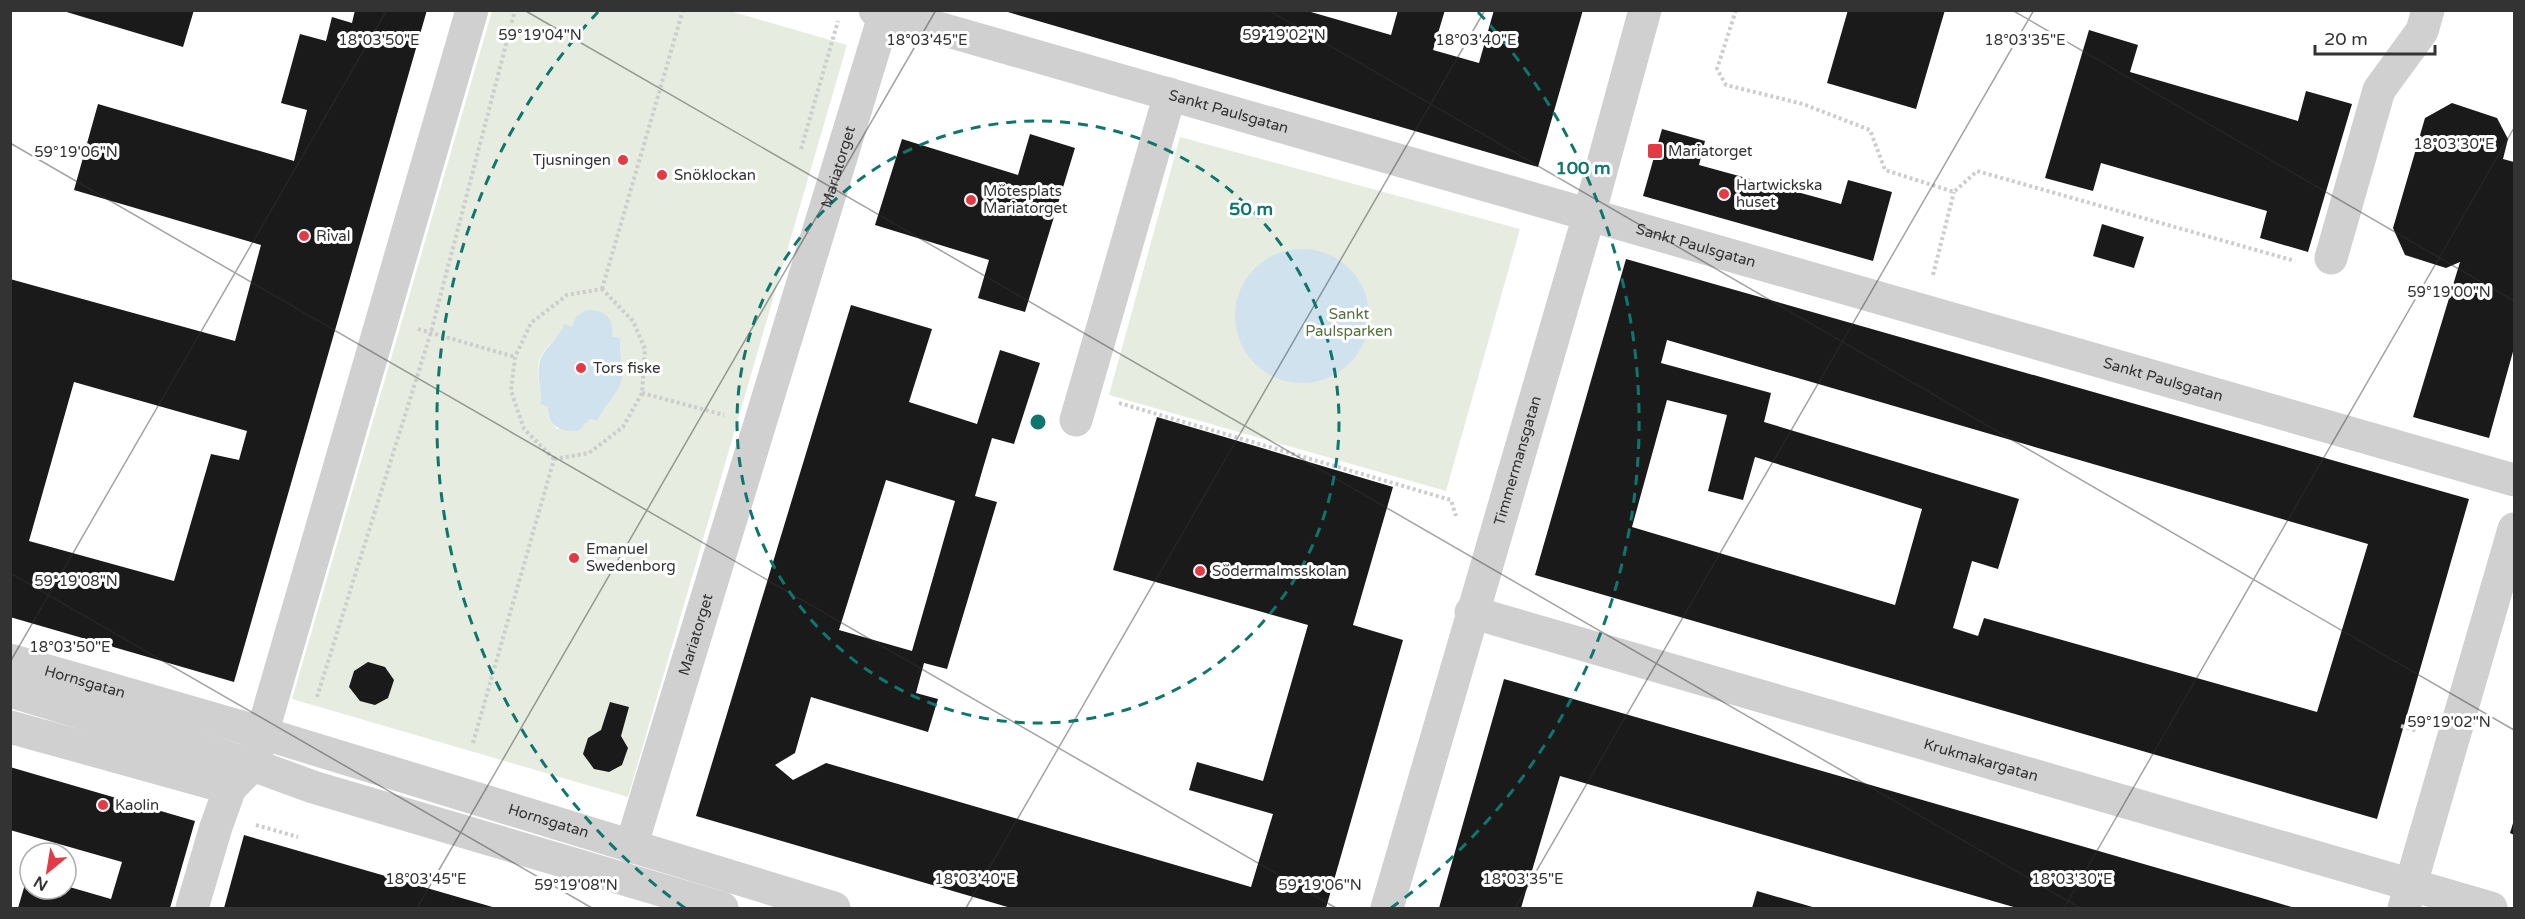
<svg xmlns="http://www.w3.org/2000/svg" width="2525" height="919" viewBox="0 0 2525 919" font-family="'Varela Round',sans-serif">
	<rect width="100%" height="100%" fill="#fff"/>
	<g fill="#e6ecdf" fill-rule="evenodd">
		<path d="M492,11H730L847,45L628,797L292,699ZM573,327L621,338C617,353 626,366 622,380C617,397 603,406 598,421L589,419L585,425L557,429C550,422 547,417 548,407L540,404C542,394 539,386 538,376C535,352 555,338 573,327Z"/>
		<path d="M1180,137L1520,229L1446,491L1109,395Z"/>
	</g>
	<g fill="#cfe2ee">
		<circle cx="1302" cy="316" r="67"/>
		<path d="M586,310C603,309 615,317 612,336L621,338C617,352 626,366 622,380C617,397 603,406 598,421L590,419L578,431C560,432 547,426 548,407L540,404C543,390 535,375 540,361C545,345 560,339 564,324L572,327L576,317Z"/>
	</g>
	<g fill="#1a1a1a" fill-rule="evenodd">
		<path d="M60,10H194L183,47Z"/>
		<path d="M355,10H427L234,682L10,617V279L235,341L261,245L74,190L98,104L294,161L307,110L281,103L300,34L326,41L332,17L352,23ZM74,382L247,431L239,460L211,454L174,581L29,541Z"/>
		<path d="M1001,10H1304L1391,35L1398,10H1445L1433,50L1479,63L1494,10H1583L1538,167Z"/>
		<path d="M1848,10H1945L1916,109L1827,83Z"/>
		<path d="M2089,30L2138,45L2130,72L2298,121L2306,91L2352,104L2308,252L2260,238L2267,211L2101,163L2093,191L2045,178Z"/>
		<path d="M2452,103L2497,118L2508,139L2503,159L2514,162V348L2489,438L2413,417L2460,262L2446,268L2405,255L2393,228L2425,118Z"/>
		<path d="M1662,129L1705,141L1699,165L1841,204L1848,180L1892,192L1873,261L1643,196Z"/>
		<path d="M1030,134L1075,148L1025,312L978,298L989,260L875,225L902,139L1018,175Z"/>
		<path d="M2102,224L2144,237L2134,268L2093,256Z"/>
		<path d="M1626,259L2469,499L2377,819L1535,575ZM1667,340L2368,544L2317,712L1984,618L1978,636L1953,628L1972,561L1998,569L2019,499L1764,422L1771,393L1661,363ZM1667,400L1727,415L1708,491L1743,500L1755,457L1922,509L1895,605L1632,527Z"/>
		<path d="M851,305L932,329L909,402L977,424L1000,350L1040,363L1014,444L992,438L983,468L975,496L997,502L947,669L924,663L916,693L938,699L928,732L811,697L795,753L775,765L793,780L826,763L1251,887L1273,814L1189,790L1197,762L1263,781L1308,625L1113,570L1157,417L1393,487L1353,625L1403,640L1326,908H1011L696,816ZM886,480L955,501L912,651L839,630Z"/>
		<path d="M368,662L385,667L394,680L388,698L375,705L360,701L349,687L354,671Z"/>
		<path d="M1504,679L2265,899L2295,908H2017L1560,776L1521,908H1439Z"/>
		<path d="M610,702L629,707L621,736L628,748L622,765L609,772L594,769L583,754L588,738L601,730Z"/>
		<path d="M10,767L195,821L170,908H18L28,874L30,875V889H66V886L111,899L122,862L10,830Z"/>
		<path d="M2514,820V835L2510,833Z"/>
		<path d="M244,835L496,908H224Z"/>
		<path d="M1757,891L1816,908H1752Z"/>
	</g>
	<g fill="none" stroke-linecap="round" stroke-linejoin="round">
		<g stroke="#cdcdcd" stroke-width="4" stroke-dasharray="3 3" stroke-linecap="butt">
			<path d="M1736,10L1717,69L1726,85L1803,104L1870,130L1885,170L1954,192L1977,171L2295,261"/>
			<path d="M801,149L838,21"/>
			<path d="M1933,275L1954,192"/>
			<path d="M602,289L683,10"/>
			<path d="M418,329L515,357"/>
			<path d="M642,393L724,415"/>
			<path d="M1119,403L1451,500L1456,516"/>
			<path d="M554,459L589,453L623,427L642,393L645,349L633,321L602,289"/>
			<path d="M554,459L524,429L511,391L515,357L531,323L567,295L602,289"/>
			<path d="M317,697L431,332L515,10"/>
			<path d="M2401,726L2418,731"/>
			<path d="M473,743L554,459"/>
			<path d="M256,825L298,837"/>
		</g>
		<g stroke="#d0d0d0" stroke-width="33">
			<path id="s1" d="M875,10L2514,480"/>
			<path d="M2331,258L2379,90L2422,31L2428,10"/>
			<path d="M1076,420L1170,94"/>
			<path id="s2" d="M1471,612L2491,908"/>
			<path id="s3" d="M10,660L262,733L834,908"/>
			<path d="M10,691L253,765L313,787L722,908"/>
			<path d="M10,727L230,788"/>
			<path id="s4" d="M631,847L885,13"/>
			<path d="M192,908L216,827L230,788L253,765L472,10"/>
			<path id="s5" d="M1387,908L1589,215L1645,10"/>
			<path d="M2404,908L2514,529"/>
		</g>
	</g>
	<path fill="none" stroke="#333" stroke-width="1.5" stroke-opacity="0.45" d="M524,10L2080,908M1268,10L2514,730M2012,10L2514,301M10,143L1336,908M10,573L592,908M10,662L387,10M417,908L936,10M966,908L1485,10M1515,908L2034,10M2064,908L2514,128"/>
	<g fill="none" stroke="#0f766e" stroke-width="3" stroke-dasharray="10 8">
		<circle cx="1038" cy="422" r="301"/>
		<path d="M685 908A601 601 0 0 1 598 12M1478 12A601 601 0 0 1 1391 908"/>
	</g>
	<g fill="#e63946" stroke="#fff" stroke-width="2">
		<rect x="1647" y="143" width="16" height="16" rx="3"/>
		<circle cx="623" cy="160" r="6"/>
		<circle cx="662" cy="175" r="6"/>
		<circle cx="1724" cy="194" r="6"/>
		<circle cx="971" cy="200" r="6"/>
		<circle cx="304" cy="236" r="6"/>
		<circle cx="581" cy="368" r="6"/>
		<circle cx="574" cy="558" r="6"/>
		<circle cx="1200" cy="571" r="6"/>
		<circle cx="103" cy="805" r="6"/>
	</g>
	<g text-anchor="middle" stroke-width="6" stroke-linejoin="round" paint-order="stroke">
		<g font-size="15" fill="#333" stroke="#fff">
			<text dy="5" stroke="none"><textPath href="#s1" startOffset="368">Sankt Paulsgatan</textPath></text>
			<text dy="5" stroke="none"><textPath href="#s4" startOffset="711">Mariatorget</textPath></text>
			<text dy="5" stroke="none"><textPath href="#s1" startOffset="854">Sankt Paulsgatan</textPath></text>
			<text dy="5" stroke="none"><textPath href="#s1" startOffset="1340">Sankt Paulsgatan</textPath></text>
			<text dy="5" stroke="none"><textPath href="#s5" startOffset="466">Timmermansgatan</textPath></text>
			<text dy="5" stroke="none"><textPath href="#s4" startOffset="222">Mariatorget</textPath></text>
			<text dy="5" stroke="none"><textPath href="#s3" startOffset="78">Hornsgatan</textPath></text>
			<text dy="5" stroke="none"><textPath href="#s2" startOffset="531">Krukmakargatan</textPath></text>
			<text dy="5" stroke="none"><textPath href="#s3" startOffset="562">Hornsgatan</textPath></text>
		</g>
		<g font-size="15" fill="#333" stroke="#fff" text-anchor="start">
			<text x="1668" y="156">Mariatorget</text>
			<text x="611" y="165" text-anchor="end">Tjusningen</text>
			<text x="674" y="180">Snöklockan</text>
			<text x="1736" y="190">Hartwickska<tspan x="1736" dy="17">huset</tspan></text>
			<text x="983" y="196">Mötesplats<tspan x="983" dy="17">Mariatorget</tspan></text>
			<text x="316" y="241">Rival</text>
			<text x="593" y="373">Tors fiske</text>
			<text x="586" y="554">Emanuel<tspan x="586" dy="17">Swedenborg</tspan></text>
			<text x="1212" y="576">Södermalmsskolan</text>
			<text x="115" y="810">Kaolin</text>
		</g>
		<g font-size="15" fill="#56703f" stroke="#fff">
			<text x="1349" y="319">Sankt<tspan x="1349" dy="17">Paulsparken</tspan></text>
		</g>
	</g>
	<g font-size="15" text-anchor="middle" fill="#333" stroke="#fff" stroke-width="6" stroke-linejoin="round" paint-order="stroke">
		<text x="540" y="40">59°19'04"N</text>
		<text x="1284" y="40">59°19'02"N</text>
		<text x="379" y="45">18°03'50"E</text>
		<text x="927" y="45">18°03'45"E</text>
		<text x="1476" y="45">18°03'40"E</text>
		<text x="2025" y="45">18°03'35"E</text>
		<text x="2454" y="149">18°03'30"E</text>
		<text x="76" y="157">59°19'06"N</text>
		<text x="2449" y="297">59°19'00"N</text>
		<text x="76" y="586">59°19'08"N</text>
		<text x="70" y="652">18°03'50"E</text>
		<text x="2449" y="727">59°19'02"N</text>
		<text x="426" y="884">18°03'45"E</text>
		<text x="975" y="884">18°03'40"E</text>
		<text x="1523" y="884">18°03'35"E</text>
		<text x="2072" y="884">18°03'30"E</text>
		<text x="576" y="890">59°19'08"N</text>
		<text x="1320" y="890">59°19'06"N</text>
	</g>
	<circle cx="1038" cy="422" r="9" fill="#0f766e" stroke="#fff" stroke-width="3"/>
	<g font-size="18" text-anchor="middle" font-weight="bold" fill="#0f766e" stroke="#fff" stroke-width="6" stroke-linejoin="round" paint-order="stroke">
		<text x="1583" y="174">100 m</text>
		<text x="1251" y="215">50 m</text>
	</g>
	<rect width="2525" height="919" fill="none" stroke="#333333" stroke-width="24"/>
	<g transform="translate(48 871) rotate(210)"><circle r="28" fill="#ffffff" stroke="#adadad" stroke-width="1.5"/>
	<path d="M0-4.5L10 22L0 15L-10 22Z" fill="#e63946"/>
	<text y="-9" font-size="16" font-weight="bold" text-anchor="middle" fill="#333333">N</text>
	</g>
	<path d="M2315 45v9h120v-9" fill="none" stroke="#333333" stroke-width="3"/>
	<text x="2324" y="45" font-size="18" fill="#333333" stroke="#ffffff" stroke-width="4.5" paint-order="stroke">20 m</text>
</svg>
